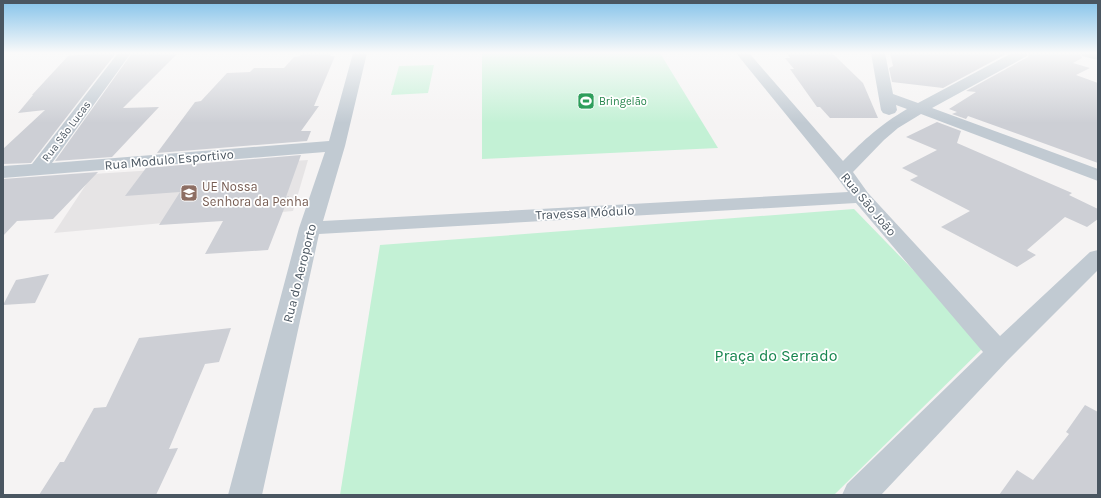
<svg xmlns="http://www.w3.org/2000/svg" width="1101" height="498" viewBox="0 0 1101 498" font-family="Karla,sans-serif">
	<rect width="100%" height="100%" fill="#f5f3f3"/>
	<path fill="#e6e4e5" d="M308,160L293,211L54,233L93,174Z"/>
	<g fill="#c3f1d5">
		<path d="M482,53H660L718,148L482,159Z"/>
		<path d="M434,65L428,93L391,95L399,66Z"/>
		<path d="M854,209L986,345L834,495H340L380,245Z"/>
	</g>
	<g fill="#cdcfd5">
		<path d="M95,53H116L31,163L3,164V149L45,110L18,113L33,95H32L68,56Z"/>
		<path d="M132,53H178L123,108L159,107L112,157L55,161Z"/>
		<path d="M303,53H332L330,56H335L314,106H319L301,131H311L307,141L157,153L195,102L201,101L227,73L250,72L254,68H284L294,57L300,56Z"/>
		<path d="M786,53H832L863,83L878,118H830L820,107H817L790,69H794L785,58H790Z"/>
		<path d="M890,53H1008L943,88L892,82L889,68L893,66Z"/>
		<path d="M1029,53H1080L1082,58L1073,63L1090,68L1076,75L1098,83V163L968,116L966,119L952,114L957,112L949,109L976,92L966,91L1028,57Z"/>
		<path d="M937,122L961,131L957,143L1072,193L1069,195L1098,209V219L1087,227L1065,217L1027,250L1036,255L1017,267L941,227L970,211L910,180L918,176L902,168L937,150L906,137Z"/>
		<path d="M301,155L286,197L289,196L268,250L205,254L223,221L159,225L180,192L125,196L146,168Z"/>
		<path d="M98,172L53,219L17,221L3,236V179Z"/>
		<path d="M49,274L35,303L3,305L16,280Z"/>
		<path d="M231,328L219,362L205,364L169,449L178,448L156,495H39L60,462H64L94,408L106,407L139,338Z"/>
		<path d="M1085,405L1098,412V495H999L1017,470L1033,480L1069,434L1066,432Z"/>
	</g>
	<g fill="none" stroke-linecap="round" stroke-linejoin="round">
		<g fill="#c1cad2" fill-rule="evenodd">
			<path d="M118,53H131L52,163L329,141L353,53H367L345,146L323,221L848,192L836,176L736,53H749L843,161C865,139 880,125 907,109L896,105L897,110L895,113L889,115L883,113L881,110L871,53H885L893,94L918,103L1012,53H1028L1027,56L932,108L1098,169V181L921,114L898,128L884,140L853,172L868,193L1000,336L1090,252L1098,250V270L1008,360L881,495H842L847,484L983,352L856,203L319,234L262,495H228L299,228L325,152L3,178V166L32,164Z"/>
			<path d="M1081,53H1098V60L1082,56Z"/>
		</g>
	</g>
	<linearGradient id="sky" x2="0" y2="1"><stop stop-color="#85c3ea"/><stop offset="0.43" stop-color="#fafafa"/><stop offset="1" stop-color="#fafafa" stop-opacity="0"/></linearGradient>
	<rect width="1101" height="123" fill="url(#sky)"/>
	<defs>
		<g id="stadium-square" transform="scale(0.9)"><rect x="-9" y="-9" width="18" height="18" rx="4" fill="#2e9e5b" stroke="#fff"/><path d="M0-5a6.5 5 0 1 0 0 10a6.5 5 0 1 0 0-10ZM-3.5-1.8h7v3.6h-7Z" fill="#fff"/></g>
		<g id="school-square" transform="scale(0.9)"><rect x="-9" y="-9" width="18" height="18" rx="4" fill="#8d6e63" stroke="#fff"/><path d="M0-5L7-2L0 1L-7-2ZM-4 1L0 2.5L4 1V4Q0 6-4 4Z" fill="#fff"/></g>
	</defs>
	<g fill-rule="evenodd">
		<use href="#stadium-square" x="586" y="101"/>
		<use href="#school-square" x="189" y="193"/>
	</g>
	<g text-anchor="middle" stroke-width="3.5" stroke-linejoin="round" paint-order="stroke">
		<g font-size="11" fill="#27864d" stroke="#fff" text-anchor="start">
			<text x="599" y="105">Bringelão</text>
		</g>
		<g font-size="11" fill="#4a5661" stroke="#fff">
			<text transform="translate(66 131) rotate(-53)" y="4">Rua São Lucas</text>
		</g>
		<g font-size="13" fill="#4a5661" stroke="#fff">
			<text transform="translate(169 159) rotate(-5)" y="5">Rua Modulo Esportivo</text>
			<text transform="translate(869 204) rotate(50)" y="5">Rua São João</text>
			<text transform="translate(585 212) rotate(-3)" y="5">Travessa Módulo</text>
			<text transform="translate(299 273) rotate(-76)" y="5">Rua do Aeroporto</text>
		</g>
		<g font-size="13" fill="#785e54" stroke="#fff" text-anchor="start">
			<text x="202" y="191">UE Nossa<tspan x="202" dy="15">Senhora da Penha</tspan></text>
		</g>
		<g font-size="16" fill="#17864f" stroke="#fff">
			<text x="776" y="361">Praça do Serrado</text>
		</g>
	</g>
	<rect width="1101" height="498" fill="none" stroke="#4a5661" stroke-width="8"/>
</svg>
